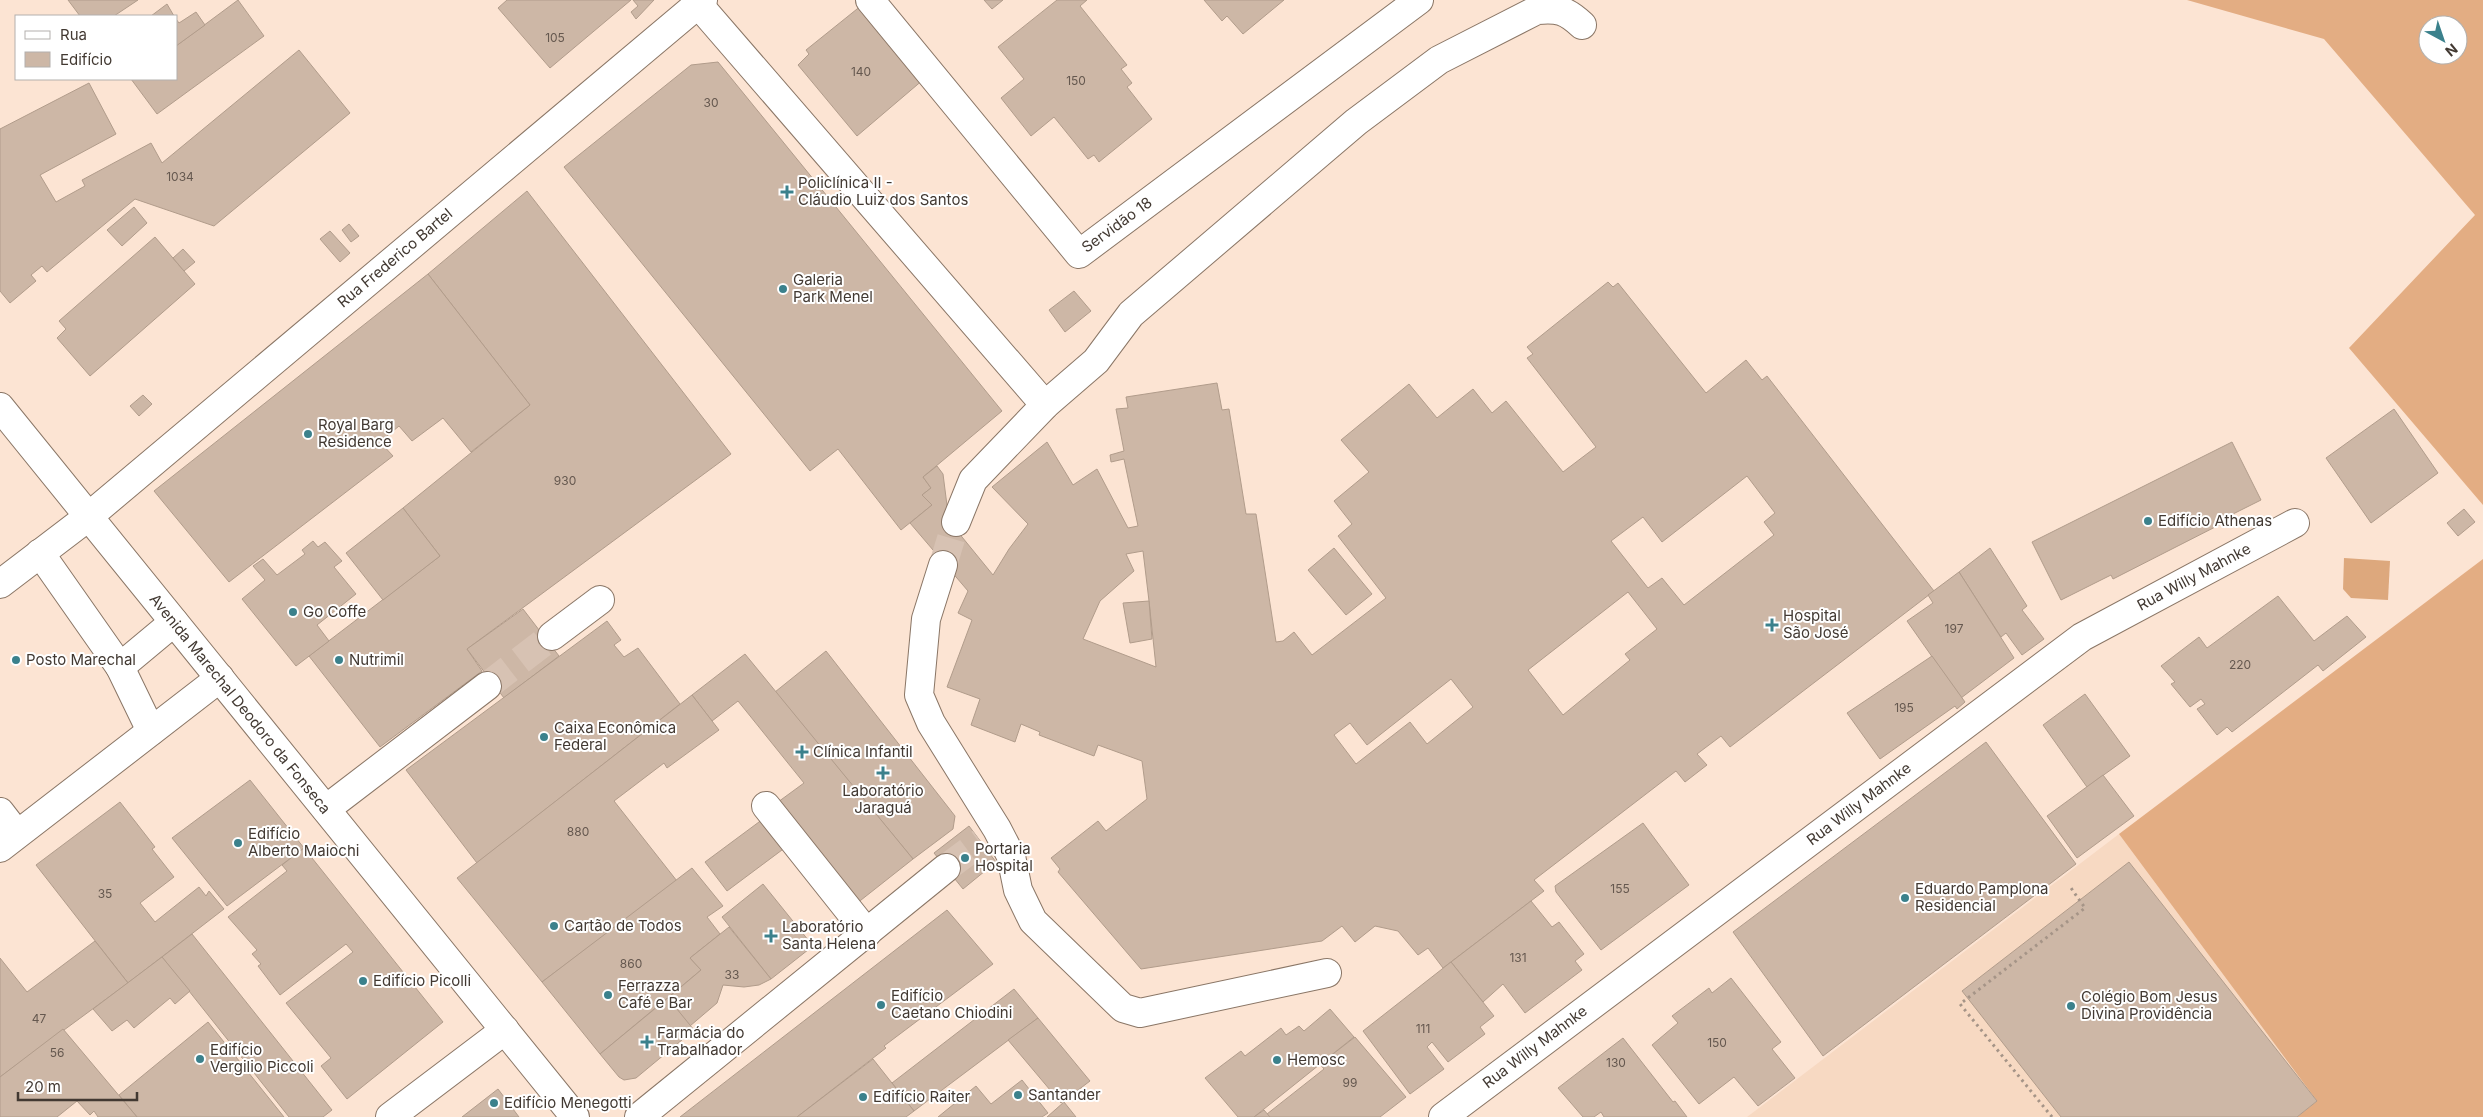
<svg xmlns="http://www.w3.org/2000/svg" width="2483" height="1117" viewBox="0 0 2483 1117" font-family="Inter,sans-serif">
	<rect width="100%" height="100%" fill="#fce4d3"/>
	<path fill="#f7d9c2" d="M2119,834L2317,1101L2297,1117H1747Z"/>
	<g fill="#e3ad83" fill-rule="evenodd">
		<path d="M2187,0H2483V505L2349,348L2475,215L2324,39ZM2428,25H2458V55H2428Z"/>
		<path d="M2483,559V1117H2297L2317,1101L2119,834Z"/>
	</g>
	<path fill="#dda87d" d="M2344,558L2390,561L2388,600L2351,598L2343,589Z"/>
	<g fill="#cdb7a6" stroke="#b19c8b" fill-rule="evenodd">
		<path d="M68,0H138L114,16H80Z"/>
		<path d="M238,0L264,36L157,114L131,79H176V46Z"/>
		<path d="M507,0H631L550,68L498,8Z"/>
		<path d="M633,0H654L636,19L631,12L638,6Z"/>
		<path d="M984,0H1003L992,9Z"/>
		<path d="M1057,0H1087L1080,6L1127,65L1121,69L1132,83L1127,87L1152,119L1099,162L1094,155L1088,159L1054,117L1031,136L1001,98L1024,79L998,47Z"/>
		<path d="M1204,0H1284L1243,34L1227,16L1222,21Z"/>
		<path d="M167,4L174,16H151Z"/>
		<path d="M862,5L924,79L857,136L798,65L809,54L806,50Z"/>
		<path d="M196,12L205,25L176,46V19L179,23Z"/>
		<path d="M299,50L350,113L214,226L135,199L47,272L42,266L31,275L36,281L10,303L0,291V129L89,83L116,134L40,175L56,202L85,186L82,180L151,143L162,163Z"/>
		<path d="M718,62L1002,411L923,477L931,488L922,495L932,505L901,530L838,449L810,471L564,167L691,65Z"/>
		<path d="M527,191L731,454L467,649L482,671L380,747L309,656L440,556L403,508L530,405L428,274Z"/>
		<path d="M134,207L147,223L122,246L107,230Z"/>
		<path d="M349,224L359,236L351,242L342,230Z"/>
		<path d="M330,231L350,253L340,262L320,239Z"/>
		<path d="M155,237L195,284L90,376L57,338L66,329L59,321Z"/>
		<path d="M183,249L195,262L184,271L173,258Z"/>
		<path d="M428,274L530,405L471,452L443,418L412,441L399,426L380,442L393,456L229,582L154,491Z"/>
		<path d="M1608,282L1613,287L1618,283L1706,393L1746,360L1762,380L1767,376L1934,591L1730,747L1721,736L1697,754L1707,765L1685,782L1676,771L1534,880L1544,891L1443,968L1428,948L1418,955L1398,931L1375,926L1355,942L1342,926L1322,941L1141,969L1058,872L1060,869L1051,858L1098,821L1106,831L1147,799L1142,761L1098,745L1094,756L1039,735L1040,732L1021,724L1015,742L971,725L980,699L947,687L972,620L958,613L968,591L910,523L932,505L922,495L931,488L923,477L937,466L943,474L949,521L993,575L1009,549L1028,524L992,487L1047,442L1073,485L1097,469L1128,528L1138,526L1124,459L1111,462L1110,455L1124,451L1116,409L1128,408L1126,397L1217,383L1222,410L1229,409L1246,514H1256L1276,642L1283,641L1294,632L1312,655L1386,598L1338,536L1352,524L1334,501L1369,472L1341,440L1409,384L1437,418L1473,389L1492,413L1506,401L1563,472L1596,447L1527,358L1533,354L1527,347ZM1747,476L1775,513L1764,522L1774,535L1684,605L1662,578L1648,588L1611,541L1643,517L1662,542ZM1143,551L1149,601L1156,667L1083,639L1100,601L1134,571L1126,554ZM1628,592L1657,629L1625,654L1630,660L1563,715L1528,670ZM1451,679L1473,707L1427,744L1410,722L1356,764L1334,735L1350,723L1367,745Z"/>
		<path d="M1074,291L1091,311L1065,332L1049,310Z"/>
		<path d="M143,395L152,404L139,416L130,406Z"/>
		<path d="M2394,409L2438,473L2371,523L2326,458Z"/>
		<path d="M2232,442L2261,500L2221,520L2223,523L2113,579L2111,575L2061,600L2032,542Z"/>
		<path d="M403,508L440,556L383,600L346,553Z"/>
		<path d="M2464,509L2475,522L2458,536L2447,523Z"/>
		<path d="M313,541L318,547L325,542L342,561L334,567L356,594L317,625L329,641L296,666L242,599L265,580L253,566L263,559L277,575L305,554L302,550Z"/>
		<path d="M1334,548L1372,594L1346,615L1308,570Z"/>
		<path d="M1990,548L2027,606L2022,610L2044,639L2022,655L2006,633L2001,637L1959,572Z"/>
		<path d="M1959,572L2014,658L1961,698L1907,621L1933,603L1928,595Z"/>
		<path d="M2278,596L2314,641L2347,616L2366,637L2323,671L2318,665L2232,732L2227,727L2217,735L2197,709L2205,704L2201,699L2190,707L2171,684L2175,682L2161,666L2199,637L2207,648Z"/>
		<path d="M1149,601L1152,639L1130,643L1123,603Z"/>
		<path d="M523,609L559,656L504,698L467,649Z"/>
		<path d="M607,621L621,640L614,645L624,657L638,648L680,704L477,863L406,770Z"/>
		<path d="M826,651L955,816L953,829L913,859L775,692Z"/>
		<path d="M745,654L913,859L856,904L778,802L804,783L738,701L712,721L692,695Z"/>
		<path d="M1932,656L1965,702L1957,709L1955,706L1880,759L1847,713Z"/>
		<path d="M2085,694L2130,756L2087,787L2043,725Z"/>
		<path d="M692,695L719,730L667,768L664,763L614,801L677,881L542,982L457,878Z"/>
		<path d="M1986,742L2076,864L1823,1056L1733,932Z"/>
		<path d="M2103,775L2134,816L2077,858L2047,816Z"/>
		<path d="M250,780L304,848L227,906L172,838Z"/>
		<path d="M120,802L155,847L152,849L174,877L140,903L155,922L199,887L206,896L209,891L224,909L128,983L36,865Z"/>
		<path d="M763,819L786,847L727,891L705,862Z"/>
		<path d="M1643,823L1689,885L1601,950L1556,892L1555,886Z"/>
		<path d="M969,826L996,862L963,889L934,853Z"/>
		<path d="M304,848L443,1022L347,1099L321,1066L331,1058L286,1003L353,952L346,944L280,995L258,966L261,964L252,954L257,950L228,917L287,871L282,865Z"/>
		<path d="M2129,862L2317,1101L2297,1117H2061L1962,991Z"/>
		<path d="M692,868L723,906L707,917L720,934L690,958L701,970L600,1054L542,982Z"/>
		<path d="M763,884L813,946L771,979L722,917Z"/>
		<path d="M1531,901L1552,927L1559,922L1584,954L1575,961L1582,970L1525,1013L1503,984L1483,1002L1451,962Z"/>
		<path d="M947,910L993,964L884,1046L886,1048L797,1117H680Z"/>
		<path d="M729,927L771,979L759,985L744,987L723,985L717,1003L690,1026L668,998L701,970L690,958Z"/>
		<path d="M192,934L332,1110L323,1117H289L162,957Z"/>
		<path d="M95,941L128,983L0,1077V958L27,992Z"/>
		<path d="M162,957L190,991L175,1004L170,998L134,1028L127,1020L112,1031L93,1009Z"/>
		<path d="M1451,962L1494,1016L1480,1027L1485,1034L1448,1062L1432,1042L1427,1047L1444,1069L1410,1094L1363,1031Z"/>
		<path d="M1731,978L1781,1042L1772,1049L1795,1078L1758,1106L1734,1077L1699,1104L1652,1045L1678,1023L1672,1016L1709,988L1712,993Z"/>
		<path d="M1014,989L1038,1018L914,1111L892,1083Z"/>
		<path d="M668,998L694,1030L636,1078L624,1080L619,1077L600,1054Z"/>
		<path d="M1330,1009L1354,1037L1254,1117H1238L1205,1078L1241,1051L1245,1056L1281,1028L1286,1035L1299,1026L1304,1031Z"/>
		<path d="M1038,1018L1090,1081L1061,1103L1008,1040Z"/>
		<path d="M208,1022L284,1117H137L119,1095Z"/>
		<path d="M63,1029L137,1117H98L94,1111L90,1115L77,1101L57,1117H0V1077Z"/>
		<path d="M1355,1037L1406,1097L1380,1117H1270L1267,1114L1324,1069L1320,1064Z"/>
		<path d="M1623,1038L1673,1102L1675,1101L1687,1117H1604L1601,1112L1594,1117H1583L1558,1088Z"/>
		<path d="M873,1059L914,1111L906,1117H797Z"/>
		<path d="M1022,1080L1048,1113L1042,1117H938L976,1086L991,1104Z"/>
		<path d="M498,1089L519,1117H462Z"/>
		<path d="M1064,1102L1076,1117H1047Z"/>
		<path d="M1264,1110L1270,1117H1254Z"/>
	</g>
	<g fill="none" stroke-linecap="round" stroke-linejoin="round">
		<g stroke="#d7c2b3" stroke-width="28" stroke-dasharray="28 14" stroke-linecap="butt">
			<path d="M943,565L956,522"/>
			<path d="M487,686L552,636"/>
			<path d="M946,868L981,842"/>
		</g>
		<g stroke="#8a7666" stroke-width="30">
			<g id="minor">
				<path d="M870,0L1079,254L1419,0"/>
				<path d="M698,4L1045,405"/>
				<path d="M956,522L973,480L1045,405L1096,361L1131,314L1356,122L1439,60L1537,10C1558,8 1566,10 1582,25"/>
				<path d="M40,553L120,667L151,731"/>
				<path d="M943,565L926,619L919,695L931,723L997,829L1011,856L1018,890L1033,921L1123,1008L1140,1013L1327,973"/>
				<path d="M0,584L88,517L703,0"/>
				<path d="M552,636L600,600"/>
				<path d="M120,667L174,622"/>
				<path d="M766,806L867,933"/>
				<path d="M326,809L487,686"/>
				<path d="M0,812L17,834"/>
				<path d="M0,848L220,678"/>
				<path d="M390,1117L505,1030"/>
				<path d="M639,1117L946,868"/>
				<path d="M1443,1117L2082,637L2295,523"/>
			</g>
		</g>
		<g stroke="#8a7666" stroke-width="30">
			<path id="major" d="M0,407L575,1117"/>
		</g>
		<path stroke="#a59487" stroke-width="3" stroke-dasharray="2.5 4" stroke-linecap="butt" d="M2052,1117L1960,1004L2085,908L2071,888"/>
		<use href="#minor" stroke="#fff" stroke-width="28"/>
		<use href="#major" stroke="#fff" stroke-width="28"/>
	</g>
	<g fill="#3b818c" stroke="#fff" stroke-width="2">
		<path d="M784.5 184.5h5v5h5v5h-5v5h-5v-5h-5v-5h5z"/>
		<circle cx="783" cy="289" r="5"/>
		<circle cx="308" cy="434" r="5"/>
		<circle cx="2148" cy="521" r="5"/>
		<circle cx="293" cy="612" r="5"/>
		<path d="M1769.5 617.5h5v5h5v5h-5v5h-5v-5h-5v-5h5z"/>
		<circle cx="16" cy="660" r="5"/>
		<circle cx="339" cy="660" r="5"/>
		<circle cx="544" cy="737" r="5"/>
		<path d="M799.5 744.5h5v5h5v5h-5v5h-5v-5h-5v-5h5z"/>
		<path d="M880.5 765.5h5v5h5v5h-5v5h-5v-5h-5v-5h5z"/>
		<circle cx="238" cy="843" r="5"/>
		<circle cx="965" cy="858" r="5"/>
		<circle cx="1905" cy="898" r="5"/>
		<circle cx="554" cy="926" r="5"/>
		<path d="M768.5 928.5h5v5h5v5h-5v5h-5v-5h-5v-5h5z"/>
		<circle cx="363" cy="981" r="5"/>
		<circle cx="608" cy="995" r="5"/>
		<circle cx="881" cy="1005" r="5"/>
		<circle cx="2071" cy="1006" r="5"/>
		<path d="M644.5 1034.5h5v5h5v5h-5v5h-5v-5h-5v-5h5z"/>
		<circle cx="200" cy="1059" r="5"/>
		<circle cx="1277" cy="1060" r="5"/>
		<circle cx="1018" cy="1095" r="5"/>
		<circle cx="863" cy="1097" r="5"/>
		<circle cx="494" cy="1103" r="5"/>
	</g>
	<g text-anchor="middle" stroke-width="4" stroke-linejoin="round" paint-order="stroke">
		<g font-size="12" fill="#65584f">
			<text x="555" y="42">105</text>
			<text x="861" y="76">140</text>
			<text x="1076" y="85">150</text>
			<text x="711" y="107">30</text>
			<text x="180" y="181">1034</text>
			<text x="565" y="485">930</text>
			<text x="1954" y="633">197</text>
			<text x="2240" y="669">220</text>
			<text x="1904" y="712">195</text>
			<text x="578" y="836">880</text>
			<text x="1620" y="893">155</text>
			<text x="105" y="898">35</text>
			<text x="1518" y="962">131</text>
			<text x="631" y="968">860</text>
			<text x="732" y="979">33</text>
			<text x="39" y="1023">47</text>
			<text x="1423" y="1033">111</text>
			<text x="1717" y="1047">150</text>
			<text x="57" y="1057">56</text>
			<text x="1616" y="1067">130</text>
			<text x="1350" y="1087">99</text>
		</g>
		<g font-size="15" fill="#423932" stroke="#fff" text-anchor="start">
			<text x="798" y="188">Policlínica II -<tspan x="798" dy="17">Cláudio Luiz dos Santos</tspan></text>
			<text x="793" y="285">Galeria<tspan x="793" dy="17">Park Menel</tspan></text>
			<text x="318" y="430">Royal Barg<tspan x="318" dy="17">Residence</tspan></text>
			<text x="2158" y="526">Edifício Athenas</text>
			<text x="303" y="617">Go Coffe</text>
			<text x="1783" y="621">Hospital<tspan x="1783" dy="17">São José</tspan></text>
			<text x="26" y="665">Posto Marechal</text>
			<text x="349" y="665">Nutrimil</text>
			<text x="554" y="733">Caixa Econômica<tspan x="554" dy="17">Federal</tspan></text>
			<text x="813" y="757">Clínica Infantil</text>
			<text x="883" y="796" text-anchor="middle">Laboratório<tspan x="883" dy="17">Jaraguá</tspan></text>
			<text x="248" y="839">Edifício<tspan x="248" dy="17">Alberto Maiochi</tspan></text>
			<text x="975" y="854">Portaria<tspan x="975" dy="17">Hospital</tspan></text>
			<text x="1915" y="894">Eduardo Pamplona<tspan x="1915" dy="17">Residencial</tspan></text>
			<text x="564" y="931">Cartão de Todos</text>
			<text x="782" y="932">Laboratório<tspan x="782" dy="17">Santa Helena</tspan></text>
			<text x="373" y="986">Edifício Picolli</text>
			<text x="618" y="991">Ferrazza<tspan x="618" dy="17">Café e Bar</tspan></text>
			<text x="891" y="1001">Edifício<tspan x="891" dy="17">Caetano Chiodini</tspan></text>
			<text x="2081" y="1002">Colégio Bom Jesus<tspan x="2081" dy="17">Divina Providência</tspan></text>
			<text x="657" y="1038">Farmácia do<tspan x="657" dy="17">Trabalhador</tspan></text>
			<text x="210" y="1055">Edifício<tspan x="210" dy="17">Vergilio Piccoli</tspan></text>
			<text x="1287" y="1065">Hemosc</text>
			<text x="1028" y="1100">Santander</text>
			<text x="873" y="1102">Edifício Raiter</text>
			<text x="504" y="1108">Edifício Menegotti</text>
		</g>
		<g font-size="15" fill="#423932" stroke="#fff">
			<text transform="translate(1117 225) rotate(-36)" y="5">Servidão 18</text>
			<text transform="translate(395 258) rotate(-40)" y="5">Rua Frederico Bartel</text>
			<text transform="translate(2194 577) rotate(-28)" y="5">Rua Willy Mahnke</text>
			<text transform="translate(240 704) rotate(51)" y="5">Avenida Marechal Deodoro da Fonseca</text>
			<text transform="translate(1859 804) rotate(-37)" y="5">Rua Willy Mahnke</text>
			<text transform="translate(1535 1047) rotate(-37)" y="5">Rua Willy Mahnke</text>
		</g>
	</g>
	<rect x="15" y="15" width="162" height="65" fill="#ffffff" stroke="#b3b0ad"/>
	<rect x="25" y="31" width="25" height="8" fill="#ffffff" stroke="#b3b0ad"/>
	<text x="60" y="40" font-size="15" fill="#423932">Rua</text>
	<rect x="25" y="52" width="25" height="15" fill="#cdb7a6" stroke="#b3b0ad"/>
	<text x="60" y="65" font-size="15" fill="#423932">Edifício</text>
	<g transform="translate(2443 40) rotate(140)"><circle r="24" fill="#ffffff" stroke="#b3b0ad"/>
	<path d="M0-4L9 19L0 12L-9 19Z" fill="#3b818c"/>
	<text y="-8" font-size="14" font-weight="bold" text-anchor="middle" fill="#423932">N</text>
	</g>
	<path d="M18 1092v8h119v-8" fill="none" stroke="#423932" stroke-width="2.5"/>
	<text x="25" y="1092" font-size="15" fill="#423932" stroke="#ffffff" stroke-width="4" paint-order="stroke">20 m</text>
</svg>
